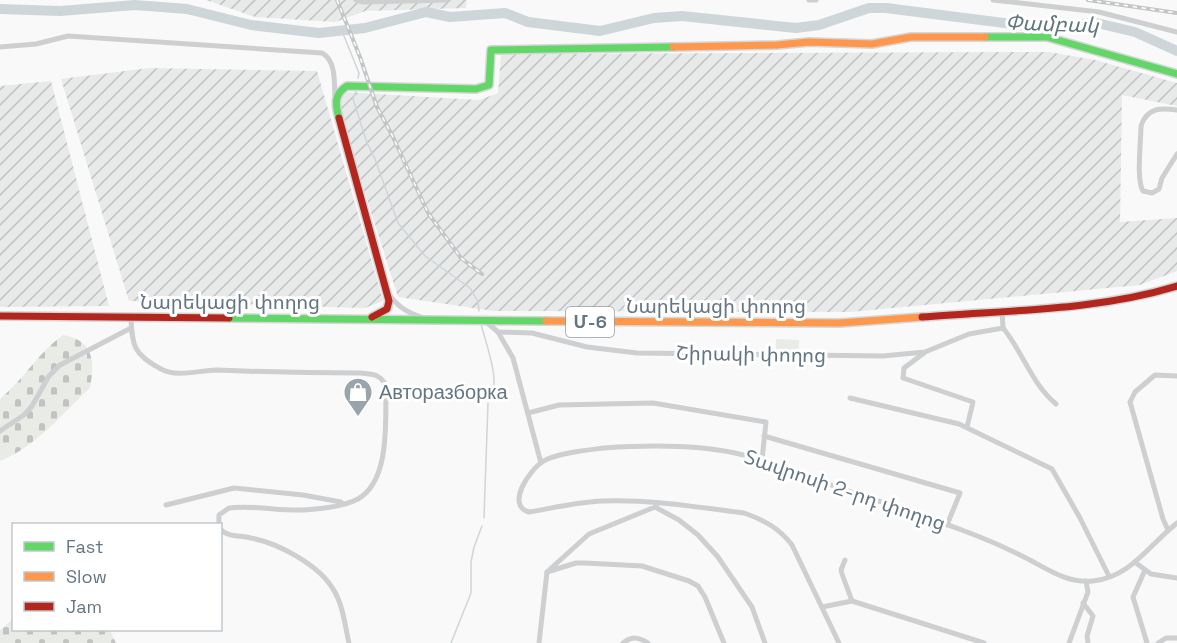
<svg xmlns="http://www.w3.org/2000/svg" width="1177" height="643" viewBox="0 0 1177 643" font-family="'Space Grotesk','Noto Sans Armenian',sans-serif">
	<defs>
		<pattern id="industrial-furrows" width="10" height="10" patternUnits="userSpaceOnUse" patternTransform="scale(1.5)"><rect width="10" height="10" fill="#e8e9e9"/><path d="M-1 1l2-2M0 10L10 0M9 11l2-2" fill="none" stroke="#c0c1c2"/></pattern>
		<pattern id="cemetery-stones" width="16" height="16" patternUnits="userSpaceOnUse" patternTransform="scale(1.5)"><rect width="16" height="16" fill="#e8ebe6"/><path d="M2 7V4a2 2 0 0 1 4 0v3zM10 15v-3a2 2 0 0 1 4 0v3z" fill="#c0c3c0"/></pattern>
	</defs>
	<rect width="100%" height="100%" fill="#f9f9f9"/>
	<g fill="url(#industrial-furrows)">
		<path d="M206,0H467L466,8L365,11L335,22L255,17Z"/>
		<path d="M1049,52L1095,60L1177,83V106L1122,95L1120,222L1177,218V271L1140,285L850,312L494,311L398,297L337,104L343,92L479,100L498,93L501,54Z"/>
		<path d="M149,68L317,71L383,301L365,308L129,301L61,79Z"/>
		<path d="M51,81L109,306L0,307V86Z"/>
	</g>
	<g fill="url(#cemetery-stones)">
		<path d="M63,335C94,340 95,362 90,388C61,415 37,446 0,461V399C25,378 38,353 63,335Z"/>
		<path d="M13,619L14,630H110L116,643H0V630Z"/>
	</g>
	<path fill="#e8ebe6" d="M776,339L799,340V350L776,349Z"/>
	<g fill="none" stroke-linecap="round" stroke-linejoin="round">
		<g stroke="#ced6d9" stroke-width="1.5">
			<path d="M342,31L359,73L358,78"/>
			<path d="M357,89L353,99L367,143L375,159L398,223L425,256L470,288L478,302L479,311"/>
			<path d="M481,324C485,340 498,376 493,390"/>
			<path d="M484,518L488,403"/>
			<path d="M451,643L471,593V562L474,547L482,526"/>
		</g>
		<path stroke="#ced6d9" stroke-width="10" d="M0,9L60,11L135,5L187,9L251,25L319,33L365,28L426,12L450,17L505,13L528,22L600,31L654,18L682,16L796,28L819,25L869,8H886L1036,27L1097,23L1135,32L1177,51"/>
		<g stroke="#d5d6d7" stroke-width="10">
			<g id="fast">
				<path d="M985,37H1047L1177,74"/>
				<path d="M339,118C335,104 334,94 347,86L476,89L489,85L491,50L673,47"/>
				<path d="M229,318L546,321"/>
			</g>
		</g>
		<g stroke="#d5d6d7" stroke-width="10">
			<g id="slow">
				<path d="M673,47L777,45L809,42L872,44L911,37H985"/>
				<path d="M546,321L840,323L922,317"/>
			</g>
		</g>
		<g stroke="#d5d6d7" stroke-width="10">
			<g id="jam">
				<path d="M339,118L389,301L387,309L372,317"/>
				<path d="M0,316L229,318"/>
				<path d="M922,317C1007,310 1095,311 1177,286"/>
			</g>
		</g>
		<g stroke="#cecfd0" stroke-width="5">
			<path d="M356,0L363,2L447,0"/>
			<path d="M809,0H816"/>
			<path d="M993,0L1099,12L1177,32"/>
			<path d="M0,47L36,44L68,36L322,53C337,61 334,85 335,100"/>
			<path d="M1177,110C1161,108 1147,107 1141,126C1141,141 1136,180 1143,191L1152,193L1159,189L1162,178L1177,154"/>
			<path d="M388,293C397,306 406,312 421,317"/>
			<path d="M131,318C132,346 134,355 161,369C178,378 199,370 217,370C265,372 313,373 361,373C372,374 381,374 386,386C385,419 391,480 358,499C343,507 320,509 303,510C279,511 254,505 229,508L219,515V524"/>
			<path d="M484,320L498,332L532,333L587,347L637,353L883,356L925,352L969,334L1003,328L1002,310"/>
			<path d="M1003,328C1023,352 1031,383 1056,404"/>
			<path d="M498,332L513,358L541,463"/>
			<path d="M924,353L904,368L903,378L973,402L967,427"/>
			<path d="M850,398L959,424L1052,469L1080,518L1109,576"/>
			<path d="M528,413L559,405L653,403L766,422L762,460"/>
			<path d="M0,431L24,415L32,406L49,376L60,365L131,328"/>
			<path d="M764,436L960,493L947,525"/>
			<path d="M657,503L655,507L589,534L547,572L576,563H585L642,566L689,581L698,586L705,597L724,643"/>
			<path d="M166,505L234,488L303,495L341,502"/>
			<path d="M655,507L679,520L698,535L718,557L752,607L765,643"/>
			<path d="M220,529C229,538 240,535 251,538C278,543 319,565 333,589C343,604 345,626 349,643"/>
			<path d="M1168,530L1163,519L1130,402L1135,392L1155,375L1177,376"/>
			<path d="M845,560L841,570L842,574L852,601"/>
			<path d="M1136,563L1151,574L1177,578"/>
			<path d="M1145,570L1133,597L1147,643"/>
			<path d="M1083,603L1093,616L1087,636L1088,643"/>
			<path d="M822,607L852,601L984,643"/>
			<path d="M539,643L547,572"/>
			<path d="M623,643C632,636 639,637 648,643"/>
			<path d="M839,643L792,545C779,528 764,520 744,513C697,507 649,499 602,501C577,502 553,508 529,512C505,505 530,470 542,462C556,453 588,450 604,448C647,445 693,444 735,453C763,459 790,471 817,480C867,498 918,513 967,532C986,539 1004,547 1022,556C1045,567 1066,584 1093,581C1131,577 1150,544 1177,523"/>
			<path d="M1069,643L1088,592L1086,581"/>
			<path d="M1158,643L1166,638H1177"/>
		</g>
		<use href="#fast" stroke="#63d668" stroke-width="7"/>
		<use href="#slow" stroke="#ff974d" stroke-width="7"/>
		<use href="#jam" stroke="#b3261e" stroke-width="7"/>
		<g stroke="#c3c5c6" stroke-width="4">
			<g id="rail">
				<path d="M337,0L360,57L377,107L393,137L428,213L461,258L482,274"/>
				<path d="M1088,0L1177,13"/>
			</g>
		</g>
		<use href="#rail" stroke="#fff" stroke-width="1.5" stroke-dasharray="4.5" stroke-linecap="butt"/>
	</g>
	<defs>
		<g id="shop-pin" transform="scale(1.5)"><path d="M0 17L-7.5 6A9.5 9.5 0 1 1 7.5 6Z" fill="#99a4ac" stroke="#fff"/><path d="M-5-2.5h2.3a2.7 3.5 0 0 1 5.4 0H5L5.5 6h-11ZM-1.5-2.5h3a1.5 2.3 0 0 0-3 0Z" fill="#fff"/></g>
	</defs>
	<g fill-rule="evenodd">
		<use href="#shop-pin" x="358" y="392"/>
	</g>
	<g text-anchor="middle" stroke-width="6" stroke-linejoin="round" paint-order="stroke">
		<rect fill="#fff" stroke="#939fa8" stroke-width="1.5" x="566" y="307" width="48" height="30" rx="4.5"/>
		<g font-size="18" font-weight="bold" fill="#657683">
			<text x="590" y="328">Մ-6</text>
		</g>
		<g font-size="20" fill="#657683" stroke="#fff">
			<text x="230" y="309">Նարեկացի փողոց</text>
			<text x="716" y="313">Նարեկացի փողոց</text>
			<text transform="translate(751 354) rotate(1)" y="7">Շիրակի փողոց</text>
			<text transform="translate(845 490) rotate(19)" y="7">Տավրոսի 2-րդ փողոց</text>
		</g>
		<g font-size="20" fill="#657683" stroke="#fff" text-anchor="start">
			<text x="379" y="399">Авторазборка</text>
		</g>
		<g font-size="21" font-style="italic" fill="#60757c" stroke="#fff">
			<text transform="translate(1052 24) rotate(2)" y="7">Փամբակ</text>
		</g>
	</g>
	<rect x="12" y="523" width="210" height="108" fill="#ffffff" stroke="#c1c8cd" stroke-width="1.5"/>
	<rect x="24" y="542" width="30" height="9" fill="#63d668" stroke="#c1c8cd" stroke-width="1.5"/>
	<text x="66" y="553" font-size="18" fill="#657683">Fast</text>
	<rect x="24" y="572" width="30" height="9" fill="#ff974d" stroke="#c1c8cd" stroke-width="1.5"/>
	<text x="66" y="583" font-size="18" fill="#657683">Slow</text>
	<rect x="24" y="602" width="30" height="9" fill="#b3261e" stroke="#c1c8cd" stroke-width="1.5"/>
	<text x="66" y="613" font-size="18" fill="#657683">Jam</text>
</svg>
